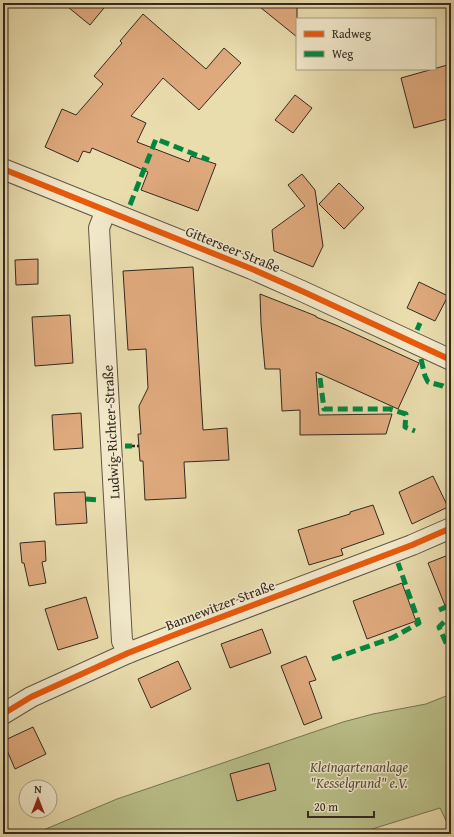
<svg xmlns="http://www.w3.org/2000/svg" width="454" height="837" viewBox="0 0 454 837" font-family="'Gentium Book Plus',serif">
	<rect width="100%" height="100%" fill="#e9dcad"/>
	<filter id="stains"><feTurbulence type="fractalNoise" baseFrequency=".005" numOctaves="4"/><feColorMatrix values="0 0 0 0 .2 0 0 0 0 .09 0 0 0 0 .02 0 0 0 .5 -.17"/></filter>
	<radialGradient id="worn" r=".72"><stop offset=".6" stop-color="#630" stop-opacity="0"/><stop offset="1" stop-color="#630" stop-opacity=".3"/></radialGradient>
	<path fill="#b9bf88" stroke="#767454" d="M451,694V831L440,808L369,830L370,834H34L117,799L343,722L373,714L426,704Z"/>
	<g fill="#dea97d" stroke="#332921">
		<path d="M63,3H108L90,25Z"/>
		<path d="M255,3H297V37Z"/>
		<path d="M143,14L206,69L224,48L241,63L199,110L163,78L131,116L146,123L137,142L189,162L191,156L216,164L198,211L141,190L148,172L92,148L90,153L83,151L78,162L45,147L62,109L76,115L103,84L94,76L122,43L120,41Z"/>
		<path d="M451,64V118L414,128L401,78Z"/>
		<path d="M295,95L312,108L293,133L275,120Z"/>
		<path d="M302,174L315,190L323,246L313,267L274,251L272,230L305,206L288,185Z"/>
		<path d="M339,183L364,208L344,229L319,204Z"/>
		<path d="M38,259V284L16,285L15,260Z"/>
		<path d="M193,267L203,430L227,428L229,460L184,462L186,498L145,500L143,461H140L138,434H141L139,406L148,388L146,349L128,350L123,271Z"/>
		<path d="M419,282L448,296L435,321L407,308Z"/>
		<path d="M260,294L316,316V317L338,326L419,363L398,409L316,372L319,415L392,414L386,434L300,435V410L282,411L280,369H265L261,324Z"/>
		<path d="M70,315L73,363L35,366L32,317Z"/>
		<path d="M81,413L83,448L54,450L52,415Z"/>
		<path d="M433,476L448,507L412,524L399,492Z"/>
		<path d="M85,492L87,523L56,525L54,493Z"/>
		<path d="M373,505L384,534L341,549L343,555L309,565L298,530L350,514V512Z"/>
		<path d="M45,541L46,561L42,562L46,583L29,586L24,563H22L20,543Z"/>
		<path d="M451,554V617L450,618L428,563Z"/>
		<path d="M402,583L416,621L367,639L353,601Z"/>
		<path d="M86,597L98,638L58,650L45,609Z"/>
		<path d="M262,629L271,653L230,668L221,644Z"/>
		<path d="M306,656L316,680L309,682L322,718L304,725L281,666Z"/>
		<path d="M178,661L191,689L151,708L138,679Z"/>
		<path d="M33,727L46,754L15,769L3,741Z"/>
		<path d="M269,763L276,790L237,801L230,774Z"/>
	</g>
	<g fill="none" stroke-linecap="round" stroke-linejoin="round">
		<g stroke="#605644" stroke-width="22">
			<g id="minor">
				<path d="M3,169L252,269L304,292L451,360"/>
				<path d="M106,210L99,228L122,641L128,653"/>
				<path d="M3,714L31,697L128,653L179,633L412,545L451,528"/>
			</g>
		</g>
		<path stroke="#332921" stroke-width="2.5" stroke-dasharray="3 2" stroke-linecap="butt" d="M132,446H139"/>
		<use href="#minor" stroke="#f1e8ca" stroke-width="20"/>
		<g stroke="#00873e" stroke-width="5" stroke-dasharray="10 5" stroke-linecap="butt">
			<path d="M130,205L156,139L209,160"/>
			<path d="M417,330L420,323"/>
			<path d="M421,359L425,376L428,382L443,386L451,390"/>
			<path d="M320,378L324,409H390L406,414L405,427L415,431"/>
			<path d="M125,446H132"/>
			<path d="M86,499L100,500"/>
			<path d="M439,610L451,605"/>
			<path d="M444,622L439,627L451,654"/>
			<path d="M332,659L392,638L419,623L398,563"/>
		</g>
		<g stroke="#f1e8ca" stroke-width="8">
			<g id="cycleway">
				<path d="M3,169L252,269L304,292L451,360"/>
				<path d="M3,714L31,697L128,653L179,633L412,545L451,528"/>
			</g>
		</g>
		<use href="#cycleway" stroke="#e8590c" stroke-width="6"/>
	</g>
	<g text-anchor="middle" stroke-width="3" stroke-linejoin="round" paint-order="stroke">
		<g font-size="14" fill="#332921" stroke="#f1e8ca">
			<text transform="translate(233 249) rotate(22)" y="5">Gitterseer Straße</text>
			<text transform="translate(111 432) rotate(-93)" y="5">Ludwig-Richter-Straße</text>
			<text transform="translate(220 605) rotate(-21)" y="5">Bannewitzer Straße</text>
		</g>
		<g font-size="14" font-style="italic" fill="#544e3b" stroke="#f1e8ca">
			<text x="359" y="772">Kleingartenanlage<tspan x="359" dy="16">"Kesselgrund" e.V.</tspan></text>
		</g>
	</g>
	<rect width="454" height="837" fill="none" stroke="#e9dcad" stroke-width="16"/>
	<rect x="4" y="4" width="446" height="829" fill="none" stroke="#332921" stroke-width="2"/>
	<rect x="8" y="8" width="438" height="821" fill="none" stroke="#332921"/>
	<rect x="296" y="18" width="140" height="52" fill="#f1e8ca" stroke="#a59c86"/>
	<rect x="304" y="31" width="20" height="6" fill="#e8590c" stroke="#a59c86"/>
	<text x="332" y="38" font-size="12" fill="#332921">Radweg</text>
	<rect x="304" y="51" width="20" height="6" fill="#00873e" stroke="#a59c86"/>
	<text x="332" y="58" font-size="12" fill="#332921">Weg</text>
	<g transform="translate(38 799)"><circle r="19" fill="#f1e8ca" stroke="#a59c86"/>
	<path d="M0-3L7 15L0 10L-7 15Z" fill="#8f2418"/>
	<text y="-6" font-size="11" font-weight="bold" text-anchor="middle" fill="#332921">N</text>
	</g>
	<path d="M308 811v6h66v-6" fill="none" stroke="#332921" stroke-width="2"/>
	<text x="314" y="811" font-size="12" fill="#332921" stroke="#f1e8ca" stroke-width="3" paint-order="stroke">20 m</text>
	<rect width="100%" height="100%" filter="url(#stains)"/>
	<rect width="100%" height="100%" fill="url(#worn)"/>
</svg>
